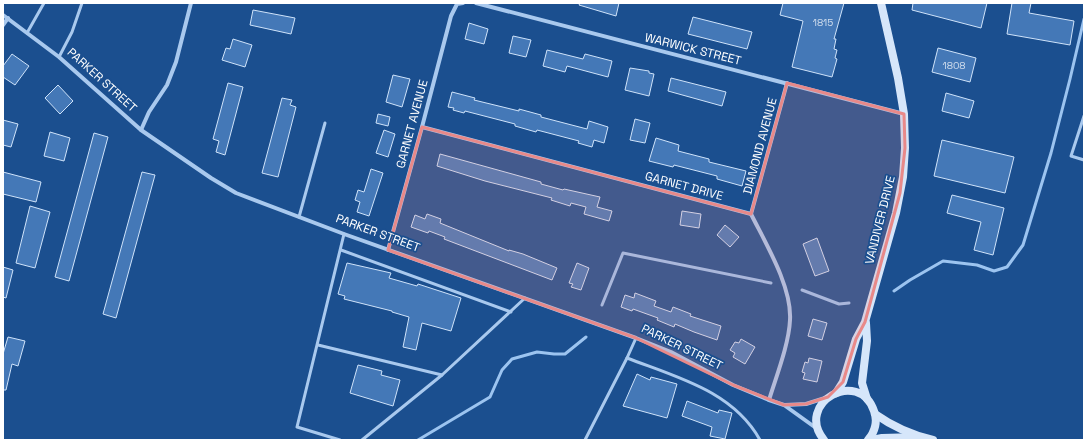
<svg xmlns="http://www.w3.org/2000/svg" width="1087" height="443" viewBox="0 0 1087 443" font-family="'Space Grotesk',sans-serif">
	<rect width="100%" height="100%" fill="#1b4f8f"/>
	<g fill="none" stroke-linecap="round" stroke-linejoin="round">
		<g stroke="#9cc4f0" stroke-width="3">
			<path d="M802,290L839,304L849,303"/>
			<path d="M894,291L910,280L943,261L977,265L994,271L1007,267L1023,245L1051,153L1070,79L1084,19"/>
			<path d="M602,305L623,253L771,283"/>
			<path d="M418,440L490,397L502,370L512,359L537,352L554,354H565L586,337"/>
		</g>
	</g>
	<g fill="#4478b7" stroke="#cfe3fa">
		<path d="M580,3H619L616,16L579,5Z"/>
		<path d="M783,3H844L834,39H836L834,49L837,50L835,58L837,59L832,77L792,67L803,21L780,15Z"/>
		<path d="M913,3H987L981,28L912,10Z"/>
		<path d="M1012,3H1031L1029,13L1074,21L1070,45L1007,34Z"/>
		<path d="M253,10L295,18L291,34L250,25Z"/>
		<path d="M693,17L752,32L747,49L688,34Z"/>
		<path d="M469,23L488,29L484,44L465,39Z"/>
		<path d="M513,36L531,40L526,57L509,53Z"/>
		<path d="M233,39L252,45L245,67L222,60L226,48L230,49Z"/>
		<path d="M938,48L976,58L970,82L932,72Z"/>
		<path d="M547,50L583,59L585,54L612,61L608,77L567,66L565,72L543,66Z"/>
		<path d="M12,54L29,66L15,85L3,77V66Z"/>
		<path d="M630,68L649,71V73L654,74L649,96L625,90Z"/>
		<path d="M393,75L410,79L402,107L386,102Z"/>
		<path d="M671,78L726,92L722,106L668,91Z"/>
		<path d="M228,83L243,87L225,155L216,152L219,141L213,139Z"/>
		<path d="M58,85L73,101L60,114L45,98Z"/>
		<path d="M452,92L475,98L474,100L519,111V109L541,115V117L587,129L589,121L608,127L604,143L594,140L592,147L578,143L579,141L537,130L536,132L515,126V124L465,111L464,113L453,110L454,108L448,107Z"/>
		<path d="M946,93L974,101L969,118L942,111Z"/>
		<path d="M282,98L292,100L290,105L296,107L278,177L262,173Z"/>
		<path d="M378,114L390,117L388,126L376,123Z"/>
		<path d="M635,119L650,123L645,143L630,140Z"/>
		<path d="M3,120L18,124L11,147L3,145Z"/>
		<path d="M384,130L395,134L388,157L376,153Z"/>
		<path d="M50,132L70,138L64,161L44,156Z"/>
		<path d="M94,133L108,137L69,281L55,277Z"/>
		<path d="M656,138L679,145L678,151L709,159V162L746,171L742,186L717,179V176L674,165L673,167L649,161Z"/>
		<path d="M942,140L1014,157L1005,193L934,176Z"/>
		<path d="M440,154L541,182V184L563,190L564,189L600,197L597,207L612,211L609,221L584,214L586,207L571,203L570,206L551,200L552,198L485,181L437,166Z"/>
		<path d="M371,169L383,173L369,216L357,212L360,202L355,200L358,190L364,192Z"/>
		<path d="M3,172L41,182L36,202L3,194Z"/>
		<path d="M142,172L155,175L116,318L103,314Z"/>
		<path d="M952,195L1004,208L993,255L974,250L981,222L947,213Z"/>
		<path d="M30,206L50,212L35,268L16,263Z"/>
		<path d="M682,211L701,214L699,228L680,225Z"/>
		<path d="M427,214L441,219L440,223L509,251V250L523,254L557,268L552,280L444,239L445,237L429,231L428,233L411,227L415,215L425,219Z"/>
		<path d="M725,225L739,237L730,247L717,235Z"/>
		<path d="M817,238L829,271L815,276L803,244Z"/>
		<path d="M347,263L391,273L389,278L417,286L418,284L461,298L451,331L422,323L416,350L403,347L409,317L392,312V311L344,299L345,296L338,294Z"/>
		<path d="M577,263L589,268L581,290L571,287L573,284L569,283Z"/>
		<path d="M3,267L13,270L6,298L3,297Z"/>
		<path d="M635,293L656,301L654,306L671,312L673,307L691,314L690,316L721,326L717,340L694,332L675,324L674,327L657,320L658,318L633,309L632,311L621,307L625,295L634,298Z"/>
		<path d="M813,319L827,323L822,340L808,336Z"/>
		<path d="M8,337L25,341L18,366L12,364L6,390H3V354Z"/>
		<path d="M741,339L755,347L745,364L733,357L735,353L730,350L735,342L739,343Z"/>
		<path d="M809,358L822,361L817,382L803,379L805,373L802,372L805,362L808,363Z"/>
		<path d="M358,365L382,371L381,375L400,380L393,406L350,393Z"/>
		<path d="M637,374L650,380L651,377L677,384L667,418L623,406Z"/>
		<path d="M687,401L718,413L719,410L732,413L725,439L710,436L712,427L682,416Z"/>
	</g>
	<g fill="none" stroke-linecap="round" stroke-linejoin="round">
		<g stroke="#a9c9ee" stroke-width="3">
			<path d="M27,33L44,3"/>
			<path d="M59,57L72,32L82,3"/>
			<path d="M1084,116L1071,156L1084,160"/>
			<path d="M299,217L325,123"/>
			<path d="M341,250L511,312"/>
			<path d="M318,345L442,375"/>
			<path d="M627,358C676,377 733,391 760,440"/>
			<path d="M340,440L297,427L344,234"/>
			<path d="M362,440L442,375L525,298"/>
			<path d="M585,440L627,358L636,338"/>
		</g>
		<g stroke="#a9c9ee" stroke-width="4">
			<path d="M476,3L904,114"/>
			<path d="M3,15L59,57L141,130L211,178L236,193L344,234L636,338L671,352L733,385L769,400L784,405L816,428"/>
			<path d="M3,25L8,18"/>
			<path d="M422,127L751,214C766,244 792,287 790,320C789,344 776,377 769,400"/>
			<path d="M141,130L149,112L167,85L176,62L191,3"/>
			<path d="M751,214L787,83"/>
			<path d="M388,250L422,127L451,16L457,4L463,3"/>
			<path d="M785,405L806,404L825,398"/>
		</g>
		<g stroke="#d6e6fa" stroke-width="8">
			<path d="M866,323L867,341L862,383L867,399"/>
			<path d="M836,393L843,382L856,339L865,322L896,213L903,177L905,148L904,114L898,78L881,3"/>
			<path d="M875,414C892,426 912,435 933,440"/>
			<path d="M824,440C794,403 859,367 874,411C878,421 875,432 868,440"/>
			<path d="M872,440L882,438L917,437"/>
		</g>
	</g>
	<path fill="#e88989" fill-opacity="0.2" stroke="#e88989" stroke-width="3" stroke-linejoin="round" d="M787,83L904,114L905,148L900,193L865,322L856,339L843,382L828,397L806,404L784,405L733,385L636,338L388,250L422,127L751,214Z"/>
	<g text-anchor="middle" stroke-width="3.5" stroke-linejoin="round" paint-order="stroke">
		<g font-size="10" fill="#d0dded">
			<text x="823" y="26">1815</text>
			<text x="954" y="69">1808</text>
		</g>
		<g font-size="12" fill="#fff" stroke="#1b4f8f">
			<text transform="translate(693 49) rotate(14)" y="4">WARWICK STREET</text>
			<text transform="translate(102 80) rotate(42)" y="4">PARKER STREET</text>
			<text transform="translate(412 124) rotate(-75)" y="4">GARNET AVENUE</text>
			<text transform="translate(760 146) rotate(-75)" y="4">DIAMOND AVENUE</text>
			<text transform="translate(684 186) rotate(15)" y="4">GARNET DRIVE</text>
			<text transform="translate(880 220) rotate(-76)" y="4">VANDIVER DRIVE</text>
			<text transform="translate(378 233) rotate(20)" y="4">PARKER STREET</text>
			<text transform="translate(682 347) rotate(26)" y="4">PARKER STREET</text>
		</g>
	</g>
	<rect width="1087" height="443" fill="none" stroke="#ffffff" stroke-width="8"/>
</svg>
